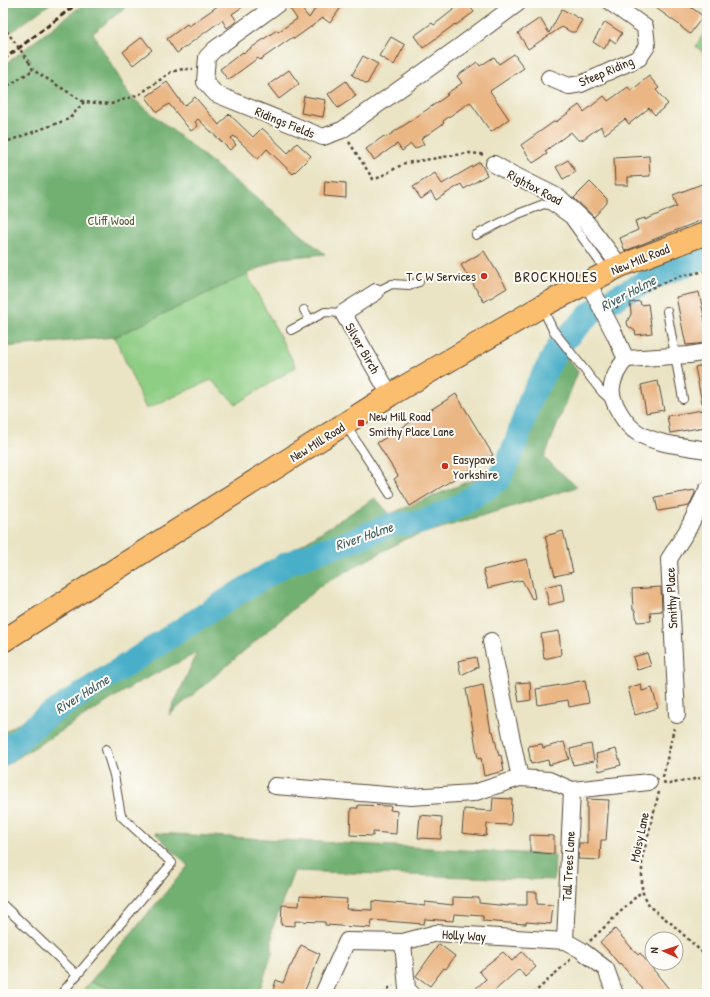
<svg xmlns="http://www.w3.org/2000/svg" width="710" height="997" viewBox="0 0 710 997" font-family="'Patrick Hand',sans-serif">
	<rect width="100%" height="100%" fill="#fdfcf7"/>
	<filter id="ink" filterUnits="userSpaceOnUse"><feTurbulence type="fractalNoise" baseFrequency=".025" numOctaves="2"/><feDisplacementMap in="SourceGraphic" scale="8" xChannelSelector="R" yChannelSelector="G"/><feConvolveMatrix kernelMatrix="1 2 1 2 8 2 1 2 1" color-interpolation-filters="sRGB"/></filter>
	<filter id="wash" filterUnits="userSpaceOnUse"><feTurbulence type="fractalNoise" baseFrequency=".012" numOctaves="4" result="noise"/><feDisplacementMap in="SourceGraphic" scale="16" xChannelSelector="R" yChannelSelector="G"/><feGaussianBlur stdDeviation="0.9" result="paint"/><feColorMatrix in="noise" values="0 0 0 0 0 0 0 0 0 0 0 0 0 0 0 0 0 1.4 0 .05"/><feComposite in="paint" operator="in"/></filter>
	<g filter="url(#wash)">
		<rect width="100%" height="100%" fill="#eae4c4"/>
		<g fill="#8ecd84" stroke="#647c51">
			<path d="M707,29V56L696,46Z"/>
			<path d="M247,274L296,367L236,404L211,380L146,409L115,337Z"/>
			<path d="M90,982L134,994H80Z"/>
		</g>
		<g fill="#72b072" stroke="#566d48">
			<path d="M3,3H51L3,38Z"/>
			<path d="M85,3H131L93,33L130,96L325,254L281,258L115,337L3,347V66Z"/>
			<path d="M561,350L578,372L544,458L577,487L405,539L320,586L169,715L197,653L139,682L3,767V733L375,498L390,514L496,470Z"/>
			<path d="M155,833L555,855L554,880L294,871L272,929V954L258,994H134L90,982L188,866Z"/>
		</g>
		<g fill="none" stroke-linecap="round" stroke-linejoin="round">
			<path stroke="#48afc8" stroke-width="24" d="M3,753L44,718L241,591L286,564L322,550L349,542L390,525L422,522L457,507L499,480L515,445L531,397L559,346L567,337L591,313L609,301L655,277L707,257"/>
		</g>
		<g id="blocks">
			<g fill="#eab684">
				<path d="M222,3H248L232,14L237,21L227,28L222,20L177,53L167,39L187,24L189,26Z"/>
				<path d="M288,3H297L309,18L319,3H344L330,23L323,18L294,39L293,37L260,60L258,58L228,80L220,69L243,52L244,53L271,34L277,30L278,32L297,19L288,6Z"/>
				<path d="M462,3H467L474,12L456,25L455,24L423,48L414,36L432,23L434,25Z"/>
				<path d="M649,3H685L703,16L690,34L681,27V26Z"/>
				<path d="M562,9L582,20L575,32H571L562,27L528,49L518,33L540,18L549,33Z"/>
				<path d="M605,22L622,33L616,43L610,39L604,49L593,42Z"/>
				<path d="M142,37L152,50L133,65L123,52Z"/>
				<path d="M391,37L405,45L394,65L379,56Z"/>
				<path d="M514,54L524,68L490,91L509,119L491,132L470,102L443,121L444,123L421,139L424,144L415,149L411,144L402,151L397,144L374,160L366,149L384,136L385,138L409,122L448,95L446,94L462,83L457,76L477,62L480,66L494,57L499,64Z"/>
				<path d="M363,56L378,64L367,84L352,75Z"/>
				<path d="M289,70L299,84L279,99L268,85Z"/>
				<path d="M649,76L659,88L656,90L668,104L655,115L649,108L629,124L625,119L605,134L601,128V126L582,140H578L571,132L545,151L547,154L533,163L521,145L555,121L556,122L579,105L584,112L604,96L608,101L628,87L631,91Z"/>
				<path d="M346,81L356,96L338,108L328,94Z"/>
				<path d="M167,82L184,106L195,97L219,125L229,114L253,137L262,128L288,153L297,143L311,156L293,174L267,149L258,159L234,136L231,138L236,145L230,150L198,119L195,122L198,126L191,131L169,104L157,112L146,97Z"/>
				<path d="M304,96L326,100L323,117L301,113Z"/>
				<path d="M649,156L650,176L628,177V185H615L614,158Z"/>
				<path d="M568,160L576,172L563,179L556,167Z"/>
				<path d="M480,162L487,175L464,189L461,184L436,200L431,192L421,199L413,187L435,173L442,184Z"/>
				<path d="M325,181L346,183V198L324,196Z"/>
				<path d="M590,182L607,199V203L594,217L574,198Z"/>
				<path d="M707,182V218L625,251L620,238L638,230L635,221L645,218V220L677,206L673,195Z"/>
				<path d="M484,251L507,288L484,302L461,265Z"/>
				<path d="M699,292L707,330V343L686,345L676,297Z"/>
				<path d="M640,301L641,305L648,304L652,333L636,335L635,331L628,326L627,322L631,314L630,303Z"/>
				<path d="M707,364V402L702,403L695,367Z"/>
				<path d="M658,381L664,410L646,413L641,385Z"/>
				<path d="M456,394L493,455L410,506L394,479L398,476L377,443Z"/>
				<path d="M702,410L705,427L670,433L667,416Z"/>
				<path d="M695,490V493L689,506L658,511L655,497Z"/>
				<path d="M563,531L573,572L555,576L545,536Z"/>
				<path d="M527,559L535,598L532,599L522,580L488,588L483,570Z"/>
				<path d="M561,583L564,601L549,605L545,587Z"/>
				<path d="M661,587L662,611L650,612L651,621L637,622L635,610H633L632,589Z"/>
				<path d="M559,631L561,655L544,659L541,634Z"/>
				<path d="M647,653L651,666L637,670L633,657Z"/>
				<path d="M476,657L478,667L461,675L458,661Z"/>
				<path d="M585,680L589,703L569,707L568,700L538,705L536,689L566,684Z"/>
				<path d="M530,682L531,700L519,702L516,683Z"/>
				<path d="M641,684L642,691L652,688L658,708L635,715L628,688Z"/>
				<path d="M483,685L491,732L493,731L499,756L501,755L504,771L484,776L481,758L478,759L466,689Z"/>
				<path d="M564,742L569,759L549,765L548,760L531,764L528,746L542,744L543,748Z"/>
				<path d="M591,744L594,761L573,765L570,749Z"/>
				<path d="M616,749L621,765L599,771L596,754Z"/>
				<path d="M493,798L512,799L511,825L487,824L486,836L462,833L464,809L492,811Z"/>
				<path d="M587,799L609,800L606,840H601L600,860L578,859L579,843H587Z"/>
				<path d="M358,805L391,806L390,810L397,811L396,834L373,832V836L350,835L351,808H358Z"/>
				<path d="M420,815L442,817L441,839L418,838Z"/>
				<path d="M530,835L554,836V854L530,852Z"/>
				<path d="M527,892H537V904L553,905L551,924L526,922V924L508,923L483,921V916L454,914L453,921L425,919L424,924L372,920L371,928L325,925V922L295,921V926L281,925L282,905L299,906L300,896L347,899L346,909L372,910V901L425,906V902L453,905V897L479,898V903L508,906V905H527Z"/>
				<path d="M615,929L638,955L640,953L673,994H647L620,963L619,964L610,953L600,942Z"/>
				<path d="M439,944L455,956L446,969L444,968L430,986L416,976Z"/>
				<path d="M301,945L320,954L305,990L311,992L310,994H272L276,980L283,983L290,966H291Z"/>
				<path d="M503,952L512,961L522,952L536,967L525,977L519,969L491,994H470L486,979L479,971Z"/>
			</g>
		</g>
	</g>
	<g filter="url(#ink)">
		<use href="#blocks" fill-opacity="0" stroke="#554637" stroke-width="1"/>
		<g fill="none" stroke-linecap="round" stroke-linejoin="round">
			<g stroke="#554637" stroke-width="10">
				<g id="service">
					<path d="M476,235L518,214L544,204L549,205L569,219L607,272"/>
					<path d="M376,292L392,284L409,285L419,282"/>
					<path d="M542,307L553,330L602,392L612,401"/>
					<path d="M304,310L310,320"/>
					<path d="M667,311L683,399"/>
					<path d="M291,330L325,312L343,313"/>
					<path d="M345,424L390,494"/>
					<path d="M3,905L77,975"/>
					<path d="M61,994L172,863L121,816L114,775L106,749"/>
				</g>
			</g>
			<g stroke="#554637" stroke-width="18">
				<g id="minor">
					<path d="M279,3L215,49L207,57L205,82L216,94L323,137L342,130L459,47L518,3"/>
					<path d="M549,78L569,86L581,84L639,58L647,46L645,27L611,3"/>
					<path d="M494,164L508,172L560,198L587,223L620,266"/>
					<path d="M588,282L615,335L626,359C619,367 614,375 612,386C609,400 626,426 638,433C658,445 685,446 707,450"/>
					<path d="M376,292L343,313L390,395"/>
					<path d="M626,359L689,355L707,352"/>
					<path d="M491,641L520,778"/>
					<path d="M677,715L669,559L688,529L707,490"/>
					<path d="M275,786L411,797L473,793L520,778L549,780L572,790L649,782"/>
					<path d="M565,941L572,790"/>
					<path d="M403,942L407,989L412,994"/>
					<path d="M323,994L347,941L403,942L436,933L565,941L581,950L606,969L615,994"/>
				</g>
			</g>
			<g stroke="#554637" stroke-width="24">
				<path id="primary" d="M3,641L390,395L542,306L620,266L707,233"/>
			</g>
			<g stroke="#554637" stroke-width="2.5" stroke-dasharray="3 3" stroke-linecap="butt">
				<path d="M29,62L33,70L84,102L111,104L140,94L171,72L183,69H193"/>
				<path d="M3,89L33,70"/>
				<path d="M349,142L373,179L378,178L405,163L469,153L481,154L483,156"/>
				<path d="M3,143L69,119L84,102"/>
				<path d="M616,308L624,299L680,276L707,271"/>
				<path d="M663,777L674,728"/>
				<path d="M663,782L669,784L700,778"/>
				<path d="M659,792L642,859V891L650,907L672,924L706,956L707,961"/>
				<path d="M590,941L642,891"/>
				<path d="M384,994L389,988L393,986"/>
				<path d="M533,994L571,959"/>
			</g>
			<use href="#service" stroke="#fff" stroke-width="8"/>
			<use href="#minor" stroke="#fff" stroke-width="16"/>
			<use href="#primary" stroke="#fbbd6e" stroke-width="22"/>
			<path stroke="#3b2a1e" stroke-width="3" stroke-dasharray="6 3" stroke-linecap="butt" d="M3,60L78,3"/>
			<path stroke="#554637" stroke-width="2.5" stroke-dasharray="3 3" stroke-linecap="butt" d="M3,26L29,62"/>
		</g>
	</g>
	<g fill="#c8321e" stroke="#fdfcf7" stroke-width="1.5">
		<circle cx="484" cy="276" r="4"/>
		<rect x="357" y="419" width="8" height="8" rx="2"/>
		<circle cx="445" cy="466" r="4"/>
	</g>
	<g text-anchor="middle" stroke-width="4" stroke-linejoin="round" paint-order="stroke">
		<g font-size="13" fill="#3b2a1e" stroke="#fdfcf7">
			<text transform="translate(606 71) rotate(-23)" y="5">Steep Riding</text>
			<text transform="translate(285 122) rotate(22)" y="5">Ridings Fields</text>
			<text transform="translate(535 187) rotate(28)" y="5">Rightox Road</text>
			<text transform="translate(640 259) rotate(-22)" y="5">New Mill Road</text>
			<text transform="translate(363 348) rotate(60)" y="5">Silver Birch</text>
			<text transform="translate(317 442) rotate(-32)" y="5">New Mill Road</text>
			<text transform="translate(671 598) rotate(-93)" y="5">Smithy Place</text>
			<text transform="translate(639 837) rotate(-78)" y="5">Moisy Lane</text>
			<text transform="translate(568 866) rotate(-87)" y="5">Tall Trees Lane</text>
			<text transform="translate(464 935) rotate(3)" y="5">Holly Way</text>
		</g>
		<g font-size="13" fill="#545b3d" stroke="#fdfcf7">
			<text x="111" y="225">Cliff Wood</text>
		</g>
		<g font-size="13" fill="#3b2a1e" stroke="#fdfcf7" text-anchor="start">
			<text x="476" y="281" text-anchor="end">T C W Services</text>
			<text x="369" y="421">New Mill Road<tspan x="369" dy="15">Smithy Place Lane</tspan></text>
			<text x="453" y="464">Easypave<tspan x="453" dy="15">Yorkshire</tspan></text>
		</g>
		<g font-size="14" font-style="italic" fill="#405f62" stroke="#fdfcf7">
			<text transform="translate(628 293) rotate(-28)" y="5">River Holme</text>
			<text transform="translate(364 536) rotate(-19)" y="5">River Holme</text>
			<text transform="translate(82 694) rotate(-32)" y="5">River Holme</text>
		</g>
		<g font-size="15" letter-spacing="1" fill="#3b2a1e" stroke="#fdfcf7">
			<text x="556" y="282">BROCKHOLES</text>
		</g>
	</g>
	<rect width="710" height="997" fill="none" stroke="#fdfcf7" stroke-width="16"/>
	<g transform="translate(664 951) rotate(273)"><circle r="19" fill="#fdfcf7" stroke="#afa8a0"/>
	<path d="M0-3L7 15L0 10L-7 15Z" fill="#c8321e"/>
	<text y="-6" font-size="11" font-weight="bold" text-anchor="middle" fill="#3b2a1e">N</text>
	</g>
</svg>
